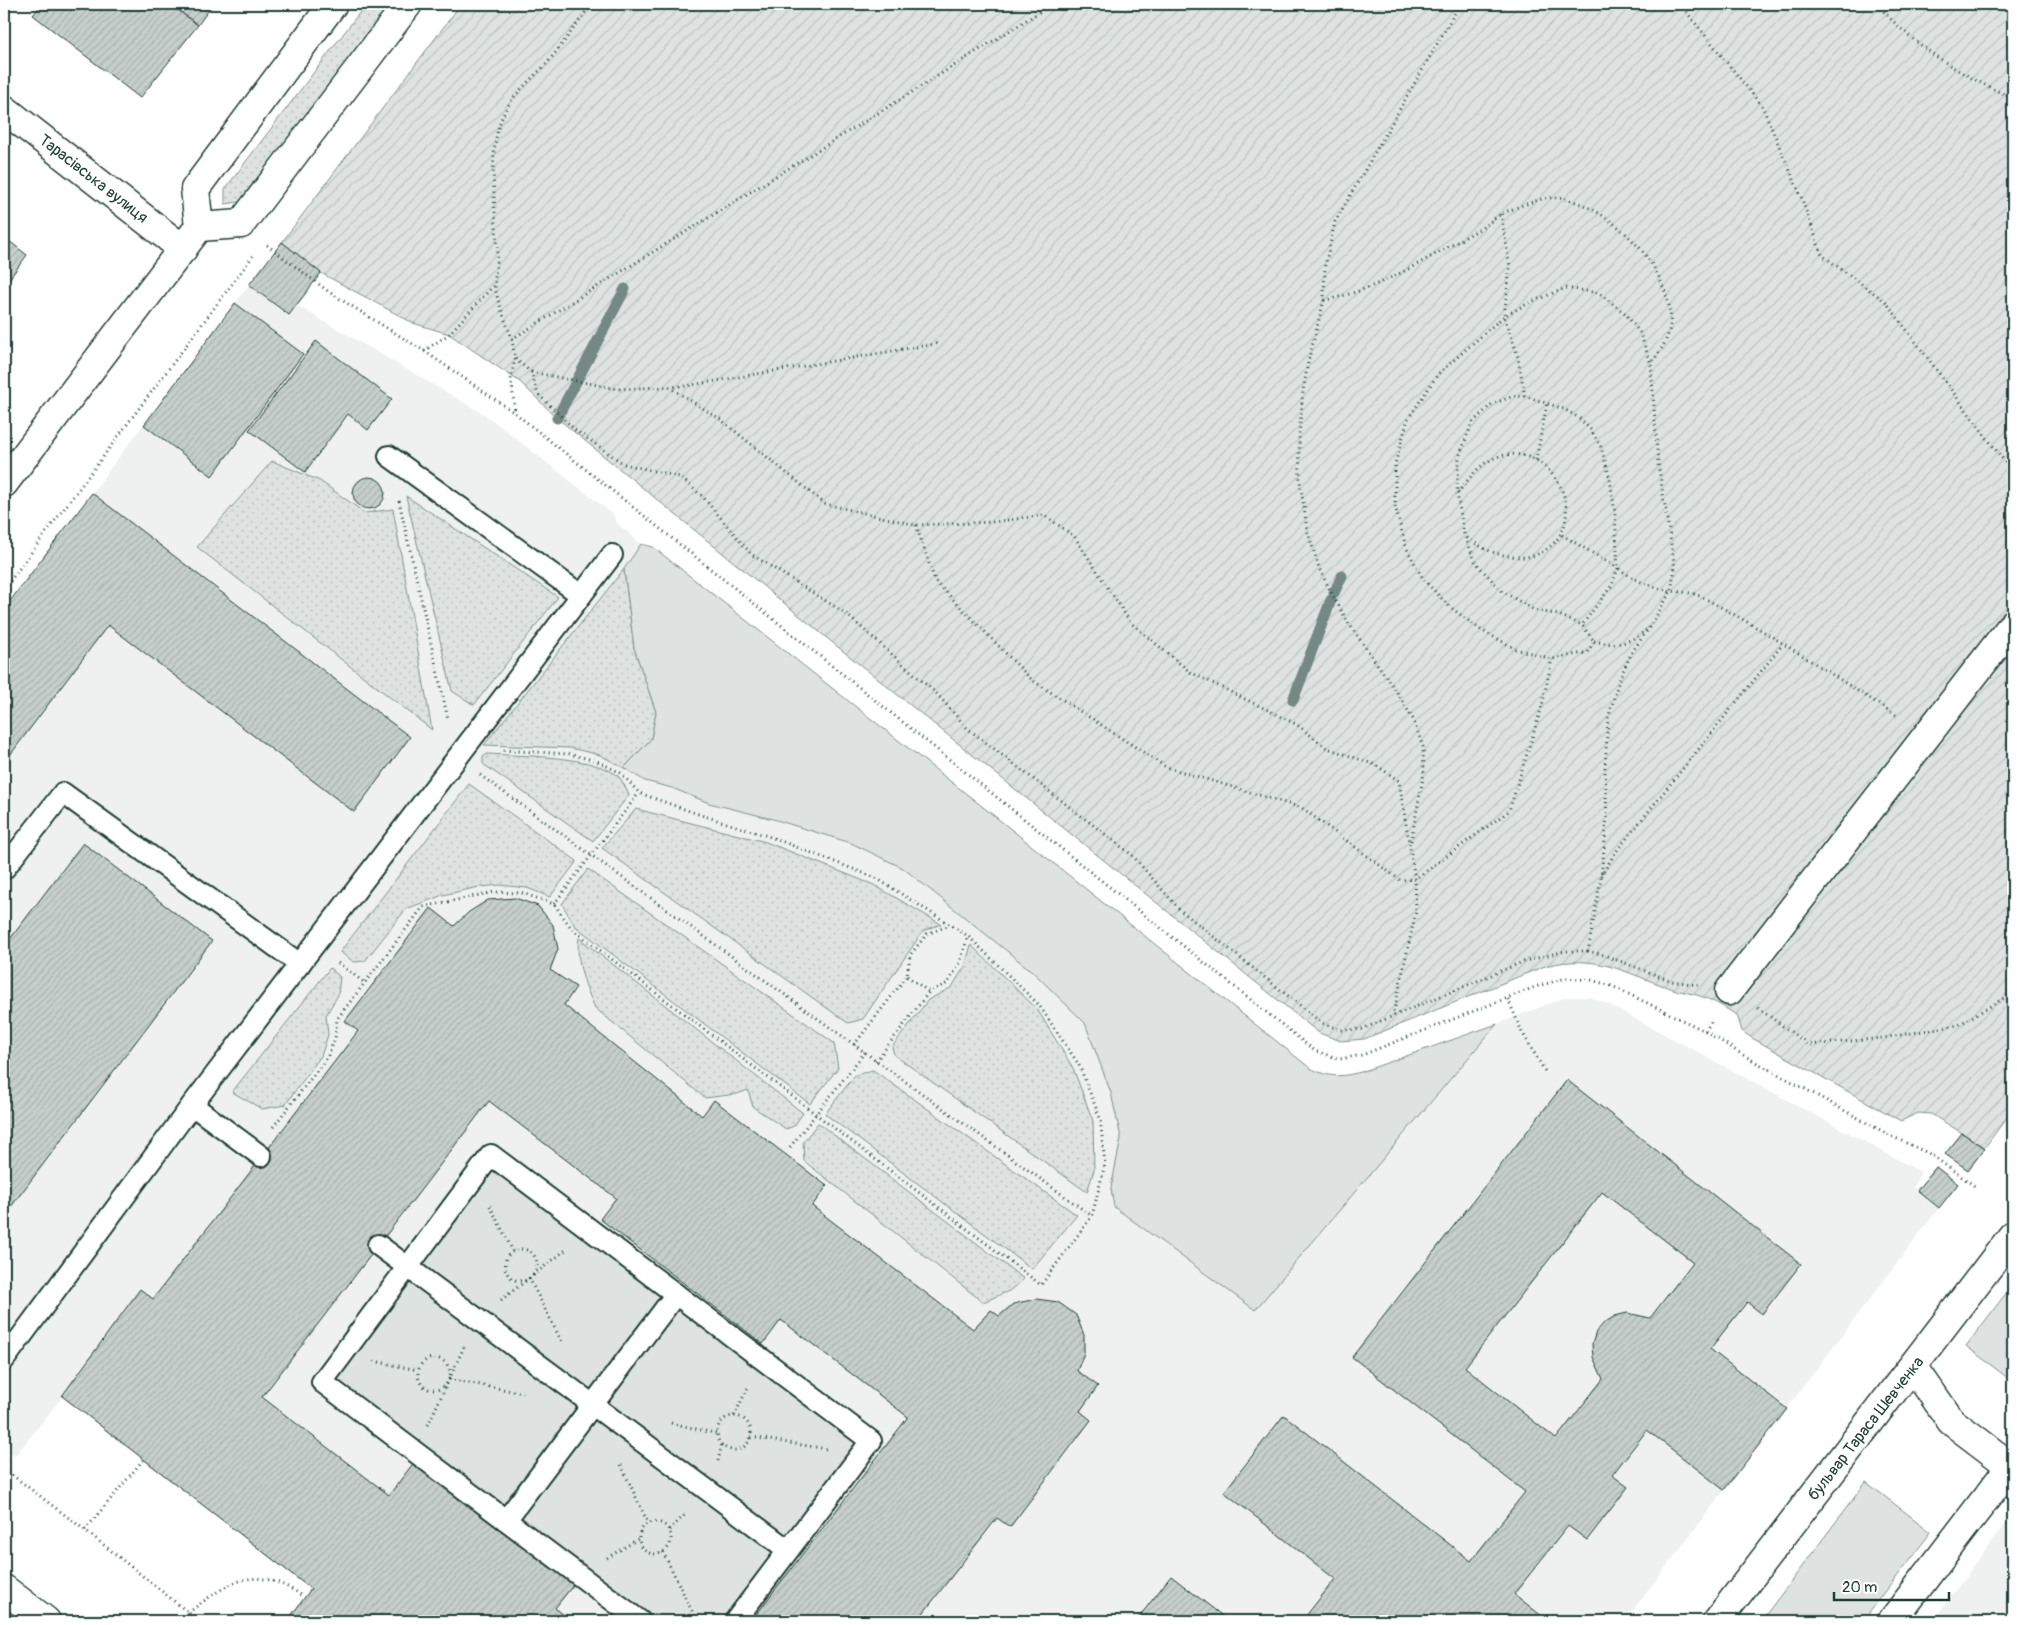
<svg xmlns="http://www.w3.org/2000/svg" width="2017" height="1625" viewBox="0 0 2017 1625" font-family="Pangolin,sans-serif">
	<defs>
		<pattern id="grass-dots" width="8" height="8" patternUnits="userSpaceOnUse" patternTransform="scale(1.25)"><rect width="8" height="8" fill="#dee3e2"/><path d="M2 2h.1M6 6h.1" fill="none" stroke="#bec4c2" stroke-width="1.8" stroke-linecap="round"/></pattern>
		<pattern id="garden-furrows" width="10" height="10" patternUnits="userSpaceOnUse" patternTransform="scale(1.25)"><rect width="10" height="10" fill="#dee3e2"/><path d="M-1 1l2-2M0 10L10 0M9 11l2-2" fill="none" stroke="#bec4c2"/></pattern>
		<pattern id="building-hatch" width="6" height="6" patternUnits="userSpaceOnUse" patternTransform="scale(1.25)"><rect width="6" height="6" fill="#c7cfcc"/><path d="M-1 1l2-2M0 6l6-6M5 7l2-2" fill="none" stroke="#aab3b0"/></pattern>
	</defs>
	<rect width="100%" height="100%" fill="#fff"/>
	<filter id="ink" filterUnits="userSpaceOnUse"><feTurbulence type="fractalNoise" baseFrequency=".02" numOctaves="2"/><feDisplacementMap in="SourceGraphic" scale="10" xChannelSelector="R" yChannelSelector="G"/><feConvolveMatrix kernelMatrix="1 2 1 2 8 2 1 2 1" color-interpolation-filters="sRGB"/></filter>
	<g filter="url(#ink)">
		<g fill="#eef1f0">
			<path d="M249,285L288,315L296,305L487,416L613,514L617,523L641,544L653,547L997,818L1310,1068L1323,1074L1340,1077L1361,1072L1497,1024L1566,997H1589L1608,1004L1921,1172L1913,1187L1939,1208L1625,1621H296L290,1617L310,1589L62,1397L15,1456L4,1448V609Z"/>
			<path d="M2013,1513V1621H1933Z"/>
		</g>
		<g fill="url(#grass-dots)" stroke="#7e908b">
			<path d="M366,4H391L239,202L225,204V189Z"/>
			<path d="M272,461L320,481L365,513L393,509L432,730L197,547Z"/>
			<path d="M406,496L558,597L474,705L452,691Z"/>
			<path d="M624,569L634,648L656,712L651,739L624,768L600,755L570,748L484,745Z"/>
			<path d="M487,754C520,756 590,755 617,775C622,779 626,789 629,795L593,841L483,764V757Z"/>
			<path d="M469,784L577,861L550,897L527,888L499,885L474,888L443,895L406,909L365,961L354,962L340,952Z"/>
			<path d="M636,809L766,842L874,885L941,924L923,931L863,1019L848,1023L602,848Z"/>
			<path d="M588,869L834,1043L838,1068L810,1104L575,926L562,904Z"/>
			<path d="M579,938L803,1113L794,1126L786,1129L753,1107L748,1090L737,1094L705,1098L595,1008C586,988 575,961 579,938Z"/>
			<path d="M971,945L1037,1009L1073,1068L1093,1121L1094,1170L1087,1192L894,1055L892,1047L928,1000L952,987L965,966Z"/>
			<path d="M330,968L340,977L338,995L326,1015L328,1035L321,1056L285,1105L262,1109L232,1092Z"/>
			<path d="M873,1070L1077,1215L1032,1269L825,1114L855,1075Z"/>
			<path d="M818,1123L1024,1279L1009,1291L983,1302L804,1161L803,1142Z"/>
		</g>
		<g fill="#dee3e2" stroke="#7e908b">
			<path d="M641,544L653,547L997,818L1310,1068C1330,1078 1340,1077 1361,1072L1497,1024L1255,1310L1114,1207L1111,1188L1121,1138L1111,1093L1085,1023L1033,972L903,868L851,843L773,819L709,803L672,788L645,781L624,768L651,739L656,712L634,648L624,569Z"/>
			<path d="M494,1169L857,1442L722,1621H656L336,1380Z"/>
			<path d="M2013,1284V1382L1966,1346Z"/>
			<path d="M1866,1482L1931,1532L1863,1621H1761Z"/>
		</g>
		<path fill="url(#garden-furrows)" stroke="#7e908b" d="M461,4H2013V1109L1985,1147L1931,1114L1918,1113L1901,1121L1752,1038L1742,1031L1737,1015C1726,1009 1715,1001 1703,997C1693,993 1680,992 1670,988C1622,972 1597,953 1545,966L1364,1039L1341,1041L1319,1033L833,643L557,418L520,382L449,334L413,323L321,273L282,242Z"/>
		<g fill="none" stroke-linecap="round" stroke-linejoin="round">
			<g stroke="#758883" stroke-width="11">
				<path d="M557,418L625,289"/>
				<path d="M1334,593L1342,576"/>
				<path d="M1293,700L1331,600"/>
			</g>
		</g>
		<g fill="url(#building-hatch)" stroke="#1f3d34" fill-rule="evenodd">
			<path d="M42,4H170L198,25L140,98L33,15Z"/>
			<path d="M170,4H213L198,25Z"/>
			<path d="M4,237L27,255L4,286Z"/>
			<path d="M282,242L321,273L289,315L249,285Z"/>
			<path d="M235,303L303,354L212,476L144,425Z"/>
			<path d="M316,341L392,399L368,430L348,414L305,472L249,430Z"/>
			<circle cx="369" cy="493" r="16"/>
			<path d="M92,493L410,737L354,812L108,625L4,763V609Z"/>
			<path d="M83,843L212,941L4,1216V947Z"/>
			<path d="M515,898L538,906L553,925L558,949L550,970L576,987L564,1005L702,1116L714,1100L827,1186L812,1206L973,1329L991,1310L999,1316L1013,1304L1036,1299L1058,1302L1076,1315L1084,1335V1353L1077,1371L1098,1386L1080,1411L1091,1420L1010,1527L997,1518L917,1621H751L908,1417L781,1320L763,1344L600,1219L616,1198L489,1101L262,1397L389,1495L415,1461L574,1584L555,1608L572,1621H296L290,1617L311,1589L62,1396L140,1289L153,1299L358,1031L345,1021L431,908L454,926L469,912L488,900Z"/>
			<path d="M1567,1080L1801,1264L1762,1314L1747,1302L1710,1349L1787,1409L1724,1490L1647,1430L1612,1475L1628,1487L1587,1540L1568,1526L1514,1594L1548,1621H1389L1378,1613L1372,1621H1302L1335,1579L1224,1492L1284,1415L1471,1561L1525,1492L1352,1357ZM1602,1192L1693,1262L1650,1318L1627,1313L1615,1316L1604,1323L1596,1332L1592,1344L1593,1357L1603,1379L1556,1439L1465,1367Z"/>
			<path d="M1962,1133L1985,1148L1968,1170L1945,1154Z"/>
			<path d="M1936,1167L1958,1184L1939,1208L1917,1190Z"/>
			<path d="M1171,1576L1229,1621H1136Z"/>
		</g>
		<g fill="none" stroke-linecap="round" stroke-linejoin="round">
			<g stroke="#1f3d34" stroke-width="24">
				<g id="lane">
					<path d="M389,456L581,595"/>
					<path d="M4,869L63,793L300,964"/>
					<path d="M192,1105L261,1156"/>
					<path d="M378,1245L788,1550"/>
					<path d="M4,1360L192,1105L612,555"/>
					<path d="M506,1520L676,1294"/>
					<path d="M640,1621L322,1382L491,1155L871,1441L735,1621"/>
				</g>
			</g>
			<g stroke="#1f3d34" stroke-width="31">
				<g id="street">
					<path d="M4,109L183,249"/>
					<path d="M1729,991L2013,624"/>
					<path d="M1913,1366L1951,1421L2013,1468"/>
				</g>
			</g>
			<g stroke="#1f3d34" stroke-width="31">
				<g id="secondary">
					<path d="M199,227L241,224L408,4"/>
					<path d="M4,483L199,227L195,189L333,4"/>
					<path d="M4,1589L46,1621"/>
				</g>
			</g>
			<g stroke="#1f3d34" stroke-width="31">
				<g id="primary">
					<path d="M1717,1621L2013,1235"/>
					<path d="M1892,1621L2013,1463"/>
				</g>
			</g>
			<g stroke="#1f3d34" stroke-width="3" stroke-dasharray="1 4" stroke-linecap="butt">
				<path d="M591,4C576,25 562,46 545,65C531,80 515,92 505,111C484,150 498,214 497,258C497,267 494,276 495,285C496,299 507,324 512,339L901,99L1052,4"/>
				<path d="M1680,4L1762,106L1800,194L1822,255L1886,302L2013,473"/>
				<path d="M1877,4C1913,46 1962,76 2013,98"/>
				<path d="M1501,214L1510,267L1504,316L1517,353L1525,396"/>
				<path d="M267,245L329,292L424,351L515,413L1315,1051L1340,1059L1362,1055L1535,987L1566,978L1591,980L1612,986L1705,1031L1743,1055L1891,1136L1930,1154L1976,1187"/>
				<path d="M1324,300C1378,291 1431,256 1478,230C1486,226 1492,219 1500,215C1507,210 1537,200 1546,198C1572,195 1600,212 1618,227C1638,244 1654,262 1663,287C1676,318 1672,338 1651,363"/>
				<path d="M512,339L515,359L511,378L515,413"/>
				<path d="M424,351L449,334L494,285"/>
				<path d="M515,359L531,372L538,394L575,430L624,464L680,477L703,497L751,554L845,613L937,694L967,728L1132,855L1179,909L1322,1023L1341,1030L1362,1029L1525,961L1565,951H1588"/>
				<path d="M531,372L618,389L686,386L940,343"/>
				<path d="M669,387L720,419L825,504L916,525L994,522L1044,515L1074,536L1131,623L1190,672L1296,724L1327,748L1376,765L1399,781L1415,879L1416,911L1393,1016"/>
				<path d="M1536,460L1547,403"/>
				<path d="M1458,493C1468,479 1480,463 1497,457C1546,440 1588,507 1554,543C1546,551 1535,557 1523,557C1497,556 1484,551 1464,535"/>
				<path d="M399,501L448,719"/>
				<path d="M916,525L935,581L1032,680L1166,767L1302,808L1400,880L1415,879L1509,811L1542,706L1552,659"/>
				<path d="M1562,535L1618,568L1612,585L1582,625"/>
				<path d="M4,589L253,256"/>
				<path d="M1594,641C1616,646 1627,645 1646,630"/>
				<path d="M480,775L1092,1216"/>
				<path d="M1411,841L1424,773L1423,747L1413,719L1397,692L1349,624L1333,596L1319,568L1307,529L1300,481L1299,436L1303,391L1308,362L1324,300L1325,266L1335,222L1460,4"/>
				<path d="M1601,876L1615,853L1783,644"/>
				<path d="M554,904L639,793"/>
				<path d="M338,963L365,983"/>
				<path d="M907,976L929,992"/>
				<path d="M1698,985L1672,981L1604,955L1588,951L1601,877L1607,819L1605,768L1608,719L1619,680L1632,652L1649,628L1671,591L1675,568L1658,463L1651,364L1640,333L1626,314L1599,293L1566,288L1531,302L1504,316L1438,374L1408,419L1395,464V506L1406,547L1423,579L1449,606L1481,630L1516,649L1552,659L1588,652L1594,641L1582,625L1559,615L1534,610L1502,591L1476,563L1464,534L1457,493L1459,457L1472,423L1492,404L1511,397L1525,396L1564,409L1579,418L1591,430L1601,447L1610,479L1615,513L1618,568C1634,580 1650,587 1670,591C1680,592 1690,592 1700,596C1768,631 1833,676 1899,717"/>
				<path d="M1508,999L1522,1032L1546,1073"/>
				<path d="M1758,1008L1809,1045L1883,1038L1958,1025L2013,993"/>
				<path d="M1705,1031L1713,1019"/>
				<path d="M854,1045L907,976L910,955L927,934L950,925"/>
				<path d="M876,1061L929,992L948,983L960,963L968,936"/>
				<path d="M273,1127L327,1058L335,1039L337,1019L423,907L494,892L522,893L554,904L572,929L1041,1285L1092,1216L1105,1164L1100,1118L1079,1065L1039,1005L968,936L876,878L768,836L701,815L639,793L621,773L597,761L569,754L501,750"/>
				<path d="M790,1147L865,1052"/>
				<path d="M490,1206L513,1251"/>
				<circle cx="521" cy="1265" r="16"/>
				<path d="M529,1278L562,1342"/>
				<path d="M501,1300L567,1249"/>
				<circle cx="434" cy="1374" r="16"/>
				<path d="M374,1361L418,1370"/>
				<path d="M449,1379L523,1393"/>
				<path d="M734,1416L749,1385"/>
				<circle cx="734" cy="1433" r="17"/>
				<path d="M671,1423L718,1434"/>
				<path d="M428,1425L464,1347"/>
				<path d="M751,1437L827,1449"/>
				<path d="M718,1461L722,1444"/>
				<path d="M621,1465L648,1523"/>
				<path d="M4,1469L85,1530L199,1621"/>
				<circle cx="655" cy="1538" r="16"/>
				<path d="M85,1530L143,1460"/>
				<path d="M669,1530L687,1513"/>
				<path d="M663,1552L697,1621"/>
				<path d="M607,1558L638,1539"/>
				<path d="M188,1613C231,1580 255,1563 304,1597"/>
			</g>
			<use href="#lane" stroke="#fff" stroke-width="20"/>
			<use href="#street" stroke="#fff" stroke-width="28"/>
			<use href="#secondary" stroke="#fff" stroke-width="28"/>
			<use href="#primary" stroke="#fff" stroke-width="28"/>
		</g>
	</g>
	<g text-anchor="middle" stroke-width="5" stroke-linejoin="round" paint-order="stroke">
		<g font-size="16" fill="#1f3d34" stroke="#fff">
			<text transform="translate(94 178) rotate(38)" y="6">Тарасівська вулиця</text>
			<text transform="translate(1865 1428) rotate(-52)" y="6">бульвар Тараса Шевченка</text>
		</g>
	</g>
	<rect width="2017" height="1625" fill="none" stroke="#fff" stroke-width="20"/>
	<rect x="10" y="10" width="1997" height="1605" fill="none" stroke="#1f3d34" stroke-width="2" filter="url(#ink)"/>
	<path d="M1834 1592v8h115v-8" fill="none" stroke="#1f3d34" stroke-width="2.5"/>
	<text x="1842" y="1592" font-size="15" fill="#1f3d34" stroke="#ffffff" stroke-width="4" paint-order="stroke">20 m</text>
</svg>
